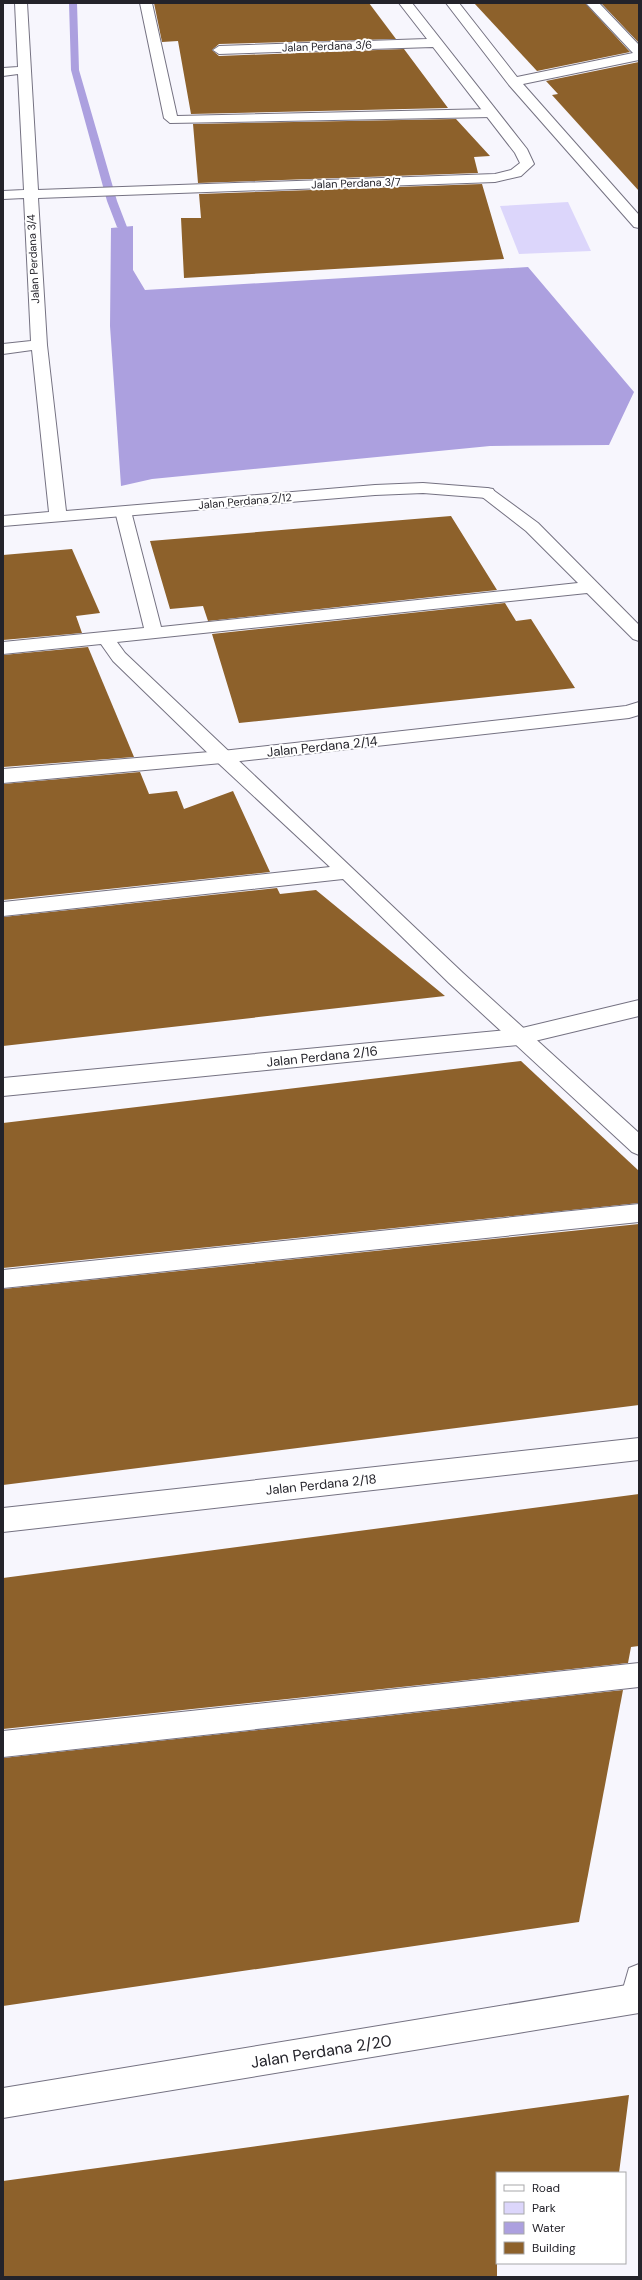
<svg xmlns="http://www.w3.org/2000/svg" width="642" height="2280" viewBox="0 0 642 2280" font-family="'DM Sans',sans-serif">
	<rect width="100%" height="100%" fill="#f7f6fd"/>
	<path fill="#dcd6fb" d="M568,202L591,251L519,254L500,206Z"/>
	<path fill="#aca0df" d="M133,226V270L145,290L528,267L634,392L609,445L490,446L152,479L121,486L110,326L111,228Z"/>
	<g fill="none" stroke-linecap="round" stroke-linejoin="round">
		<path fill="#aca0df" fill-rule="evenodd" d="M69,3H77L79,70L117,201L127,227L122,230L117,227L107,201L71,70Z"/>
	</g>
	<g fill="#8d612b">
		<path d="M154,3H369L396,39L219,44L212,50L219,56L404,49L448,108L191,114L178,41L162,42Z"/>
		<path d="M474,3H585L630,52L537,71Z"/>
		<path d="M601,3H639V43Z"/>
		<path d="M639,62V191L552,95L558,94L546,81Z"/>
		<path d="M456,119L490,156L474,157L478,173L198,183L193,124Z"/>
		<path d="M482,184L504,259L184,278L181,218H201L199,194Z"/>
		<path d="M451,516L497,590L208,621L203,606L170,609L150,541Z"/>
		<path d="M72,549L100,613L76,616L82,633L3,640V555Z"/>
		<path d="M505,603L516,621L531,619L575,688L239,723L212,634Z"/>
		<path d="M88,647L134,757L3,767V655Z"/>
		<path d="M140,772L149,794L177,791L184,809L233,791L270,872L3,900V784Z"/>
		<path d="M277,888L280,894L316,890L445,996L3,1046V917Z"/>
		<path d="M521,1061L639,1171V1203L3,1268V1123Z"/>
		<path d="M639,1224V1405L3,1485V1289Z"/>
		<path d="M639,1494V1646L631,1647L628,1663L3,1729V1578Z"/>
		<path d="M623,1690L579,1922L3,2006V1758Z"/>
		<path d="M629,2095L619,2173H497V2277H3V2181Z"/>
	</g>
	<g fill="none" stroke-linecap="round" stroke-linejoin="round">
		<g stroke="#757282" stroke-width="2">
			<g id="lane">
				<path d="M140,3H152L177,116L492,109L498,113L492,117L170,123L164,118Z"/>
				<path d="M487,488L493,490L538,523L639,625V641L633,639L587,593L117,642L125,653L463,973L639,1133V1155L632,1152L449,983L343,879L3,916V902L330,867L216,761L113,661L101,644L3,654V642L144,628L115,511L117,508H129L131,511L161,627L578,583L526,531L481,496L479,493L481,490Z"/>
				<path d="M639,1204V1222L3,1288V1270Z"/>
				<path d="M639,1663V1687L3,1757V1731Z"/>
				<path d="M639,1964V2011L634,2013L624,2009L620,1999L629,1968Z"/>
			</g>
		</g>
		<g stroke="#757282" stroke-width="2">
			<g id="street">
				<path d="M15,3H27L38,190L495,174L511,170L520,163L515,153L433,47L219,54L213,50L219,46L427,39L399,3H412L527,149L534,164L521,176L495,182L38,198L47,345L66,511L375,485L423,483L487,488L493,489L495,493L493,497L487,498L423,493L375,495L3,526V516L49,512L32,350L3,354V344L31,341L24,198L3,199V191L24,190L18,74L3,76V68L18,67Z"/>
				<path d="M446,3H459L517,77L633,53L586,3H599L639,45V60L523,84L639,215V228L634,227L509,85Z"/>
				<path d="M639,702V715L629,718L222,763L3,783V769L222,751L626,706Z"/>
				<path d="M639,1000V1016L518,1045L3,1096V1078L518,1029Z"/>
				<path d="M639,1438V1460L3,1532V1508Z"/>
				<path d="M639,1983V2013L3,2118V2088Z"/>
			</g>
		</g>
		<use href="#lane" fill="#fff" fill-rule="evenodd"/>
		<use href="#street" fill="#fff" fill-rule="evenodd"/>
	</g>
	<g text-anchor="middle" stroke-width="4" stroke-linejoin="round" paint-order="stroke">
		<g font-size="11" fill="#24232a" stroke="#fff">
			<text transform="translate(327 46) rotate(-2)" y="4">Jalan Perdana 3/6</text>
			<text transform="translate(356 183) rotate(-2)" y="4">Jalan Perdana 3/7</text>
			<text transform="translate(33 259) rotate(-93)" y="4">Jalan Perdana 3/4</text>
			<text transform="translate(245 501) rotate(-5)" y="4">Jalan Perdana 2/12</text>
		</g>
		<g font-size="13" fill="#24232a" stroke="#fff">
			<text transform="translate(322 746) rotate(-6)" y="5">Jalan Perdana 2/14</text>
			<text transform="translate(322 1056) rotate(-6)" y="5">Jalan Perdana 2/16</text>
			<text transform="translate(321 1484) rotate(-6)" y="5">Jalan Perdana 2/18</text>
		</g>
		<g font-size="16" fill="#24232a" stroke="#fff">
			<text transform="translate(321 2051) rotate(-9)" y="6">Jalan Perdana 2/20</text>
		</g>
	</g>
	<rect width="642" height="2280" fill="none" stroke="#24232a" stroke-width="8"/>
	<rect x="496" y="2172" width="130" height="92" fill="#ffffff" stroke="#a7a7aa"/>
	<rect x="504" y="2185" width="20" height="6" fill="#ffffff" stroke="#a7a7aa"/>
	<text x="532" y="2192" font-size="12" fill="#24232a">Road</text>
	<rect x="504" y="2202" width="20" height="12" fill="#dcd6fb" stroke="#a7a7aa"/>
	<text x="532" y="2212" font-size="12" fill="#24232a">Park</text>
	<rect x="504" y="2222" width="20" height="12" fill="#aca0df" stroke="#a7a7aa"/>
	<text x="532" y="2232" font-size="12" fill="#24232a">Water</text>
	<rect x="504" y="2242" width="20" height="12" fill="#8d612b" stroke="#a7a7aa"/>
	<text x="532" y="2252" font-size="12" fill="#24232a">Building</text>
</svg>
